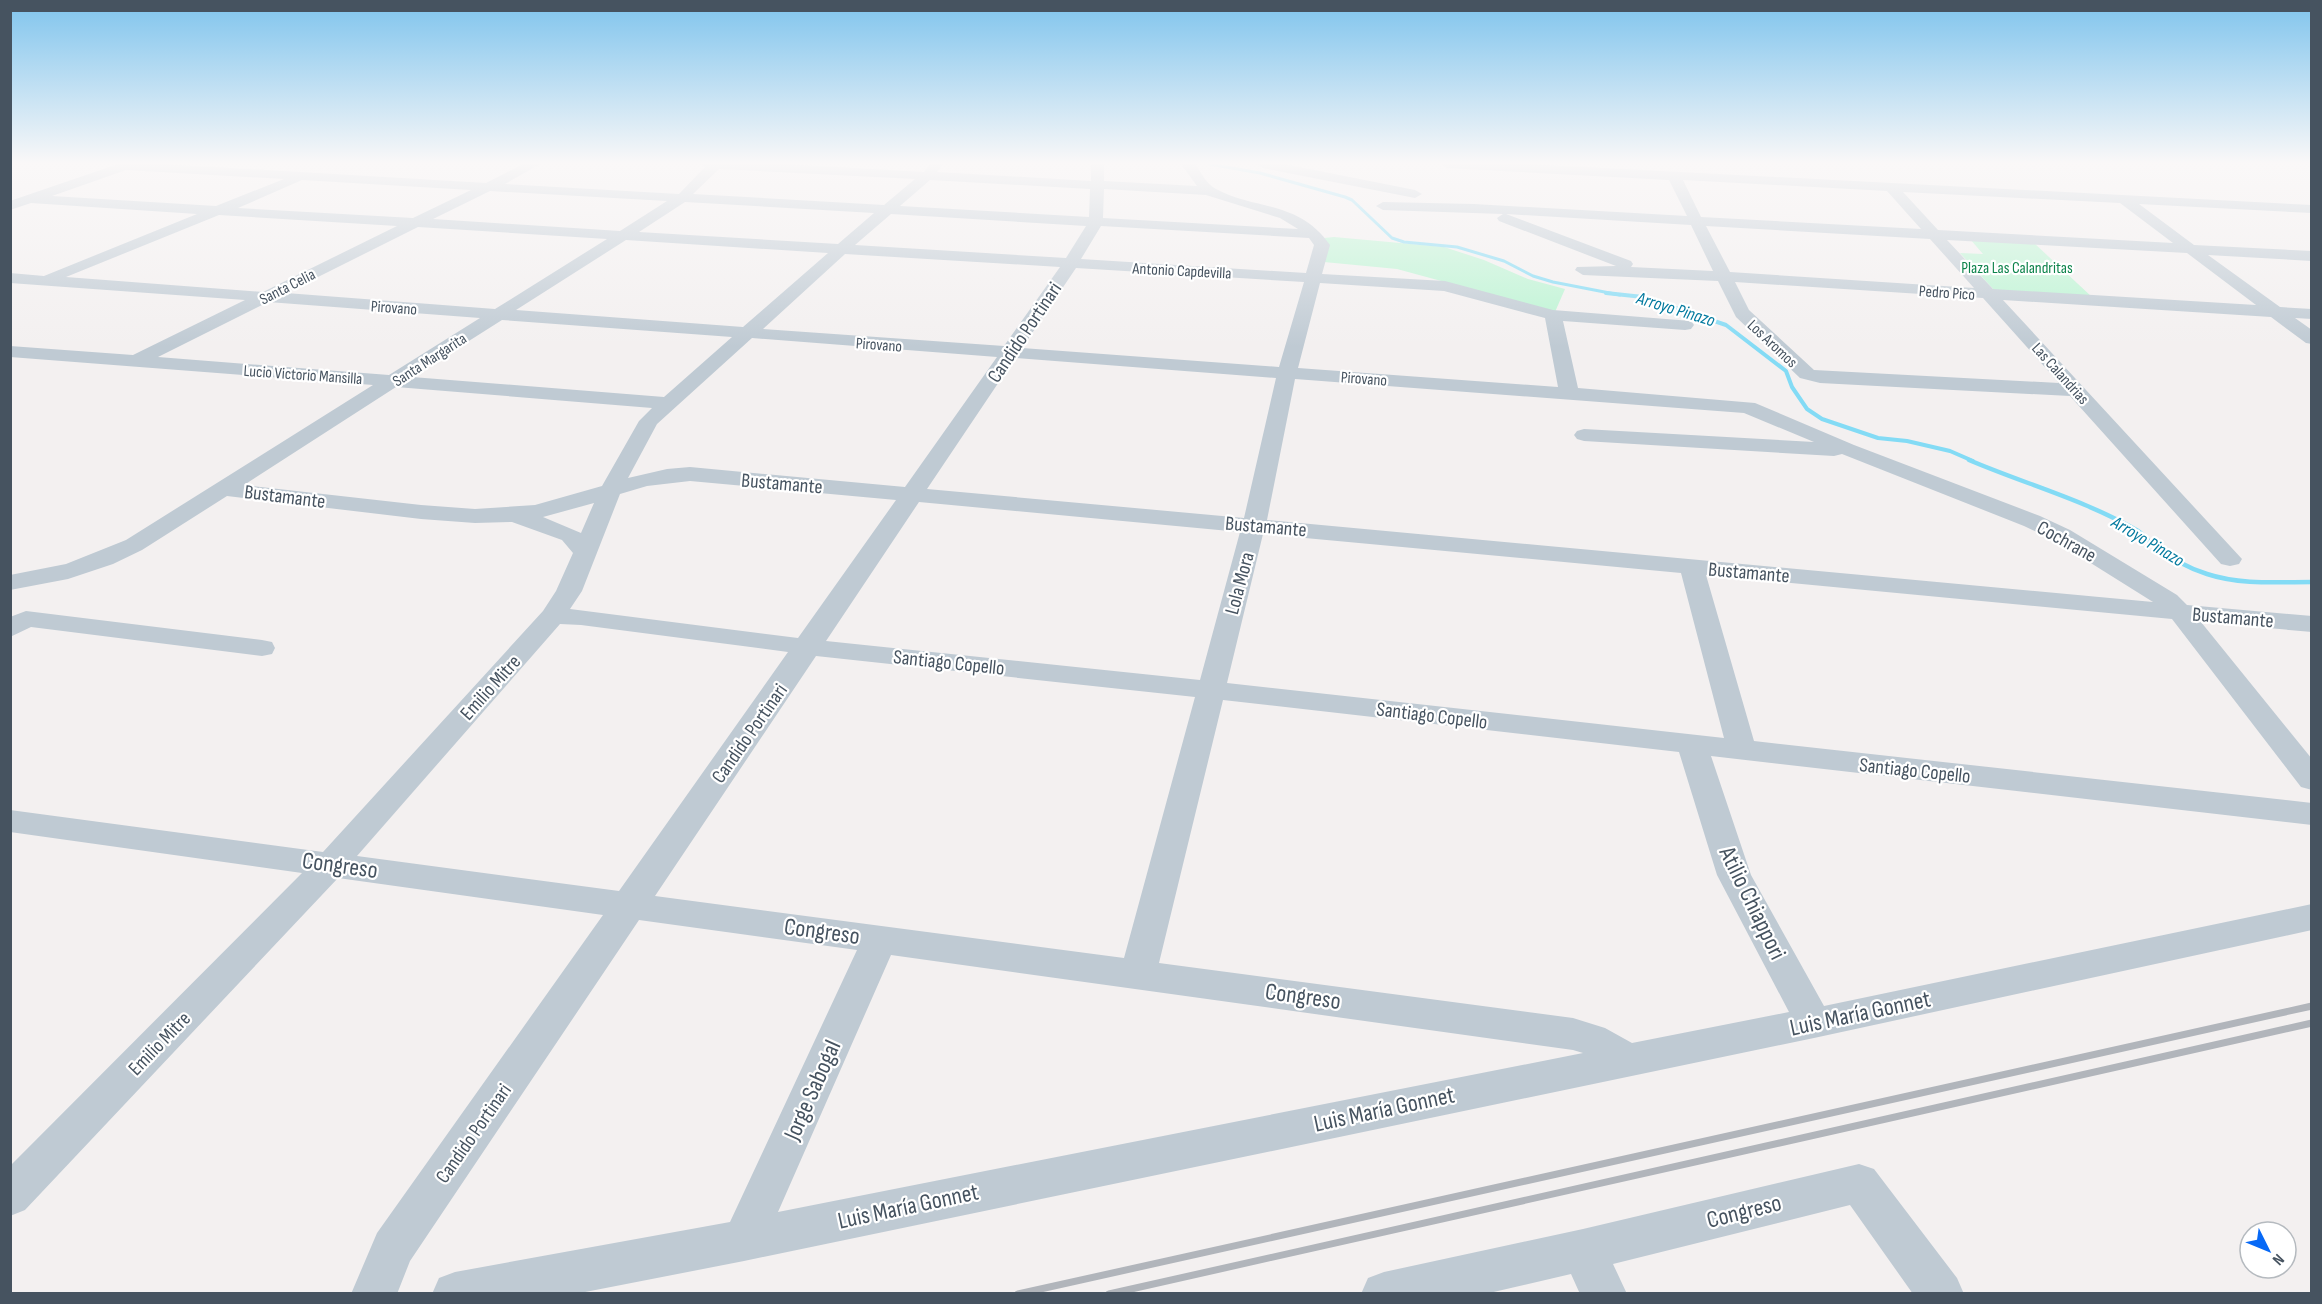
<svg xmlns="http://www.w3.org/2000/svg" width="2322" height="1304" viewBox="0 0 2322 1304" font-family="'Sofia Sans Condensed',sans-serif">
	<rect width="100%" height="100%" fill="#f3f0f0"/>
	<g fill="#baf4d2">
		<path d="M1334,237L1444,247L1484,260L1528,279L1565,289L1555,312L1397,269L1324,262L1328,246L1324,238Z"/>
		<path d="M1970,239L2034,243L2092,297L1995,291L1960,253L1983,254Z"/>
	</g>
	<g fill="none" stroke-linecap="round" stroke-linejoin="round">
		<path stroke="#83dbf5" stroke-width="3" d="M1209,164L1260,173L1345,197L1352,200L1392,238L1404,242L1457,247L1504,261L1533,276L1553,282L1620,295"/>
		<path stroke="#83dbf5" stroke-width="4" d="M1606,293L1643,297L1726,325L1786,371L1792,387L1807,409L1822,419L1878,438L1907,441L1950,451L1973,461"/>
		<path stroke="#83dbf5" stroke-width="4.5" d="M1969,460C2025,484 2085,500 2138,531C2143,534 2146,539 2151,543C2167,556 2188,568 2207,574C2240,585 2278,582 2312,582"/>
		<g fill="#bfcad3" fill-rule="evenodd">
			<path d="M118,164H164L486,183L523,164H540L505,184L679,194L705,167L701,164H786L924,172L930,164H943L937,172L1091,181V164H1104V181L1197,186L1181,164H1195C1201,172 1206,184 1216,189C1258,211 1298,200 1330,245L1322,274L1445,281L1553,310L1691,321L1694,325L1691,329L1685,330L1563,321L1578,388L1755,403L1854,445L2040,516L2070,530L2177,595L2187,605L2312,616V632L2201,622L2312,759V790L2301,787L2172,619L1706,575L1754,741L2312,803V825L1711,756L1751,875L1824,1006L2312,904V930L1814,1038L744,1261L575,1294H432L439,1278L455,1272L730,1222L857,950L639,920L410,1261L397,1294H351L377,1233L603,915L338,878L25,1210L10,1216V1166L302,873L10,832V810L323,852L543,611L556,591L573,553L562,540L512,522L475,523L421,519L227,496L142,550L113,564L68,579L10,590V575L66,564L126,540L373,385L10,357V346L133,355L245,300L10,283V273L44,276L197,214L31,203L10,210V201ZM719,169L915,179L884,205L693,194ZM126,170L284,179L216,206L52,196ZM302,180L471,190L413,218L238,208ZM930,180L1090,189L1089,217L900,206ZM1104,189L1206,195L1280,218L1298,229L1103,218ZM490,191L667,201L620,231L433,219ZM685,202L874,213L838,244L639,232ZM891,214L1086,226L1066,258L855,245ZM219,215L397,226L263,292L66,277ZM1101,226L1309,238L1314,245L1306,273L1081,259ZM418,227L607,239L495,309L286,293ZM626,240L828,253L743,327L516,310ZM845,254L1060,267L1004,346L763,329ZM1076,268L1304,282L1279,367L1022,348ZM1320,283L1444,291L1545,318L1558,387L1298,368ZM268,302L480,318L389,375L158,357ZM502,320L732,337L664,397L412,377ZM752,338L997,357L905,487L690,467L667,469L628,478L657,424ZM1015,358L1276,378L1244,518L927,489ZM1295,379L1744,413L1814,442L1584,429L1577,431L1574,435L1577,439L1584,441L1834,456L1842,454L2024,526L2054,540L2153,602L1267,520ZM396,387L652,408L639,421L602,486L535,505L475,509L421,505L244,485ZM690,481L896,500L798,638L570,609L582,591L620,494L647,486ZM919,502L1240,532L1200,680L826,641ZM594,503L581,533L543,517ZM1263,534L1681,573L1724,738L1227,683ZM560,624L581,625L788,652L619,891L357,856ZM816,656L1195,697L1124,958L655,896ZM1223,700L1679,752L1717,875L1789,1012L1632,1043L1605,1028L1573,1018L1159,963ZM891,955L1573,1050L1583,1053L778,1212Z"/>
			<path d="M1257,164H1284L1415,190L1422,194L1415,198L1263,168Z"/>
			<path d="M1441,164H1528L2312,205V213L2139,204L2194,245L2312,251V261L2208,255L2280,307L2312,309V319L2295,318L2312,330V344L2306,343L2271,317L2003,300L2242,559L2239,564L2230,566L2221,564L2070,396L1820,383L1800,378L1736,317L1718,281L1583,275L1575,270L1577,267L1616,266L1499,221L1497,218L1503,214L1383,210L1376,206L1383,202L1474,204L1687,216L1669,180L1447,168ZM1683,180L1887,191L1921,229L1701,217ZM1903,192L2120,203L2173,243L1938,230ZM1506,214L1691,225L1713,271L1631,267L1633,264L1631,261ZM1706,226L1930,239L1974,288L1730,272ZM1947,240L2187,253L2256,305L1993,289ZM1735,282L1983,298L2059,383L1814,370L1749,310Z"/>
			<path d="M26,611L262,640L272,642L275,648L272,654L262,656L31,627L10,637V617Z"/>
			<path d="M1859,1164L1874,1169L1957,1278L1964,1294H1913L1850,1205L1613,1264L1627,1294H1580L1571,1274L1485,1294H1361L1368,1278L1384,1272L1583,1229Z"/>
		</g>
		<g stroke="#b1b5bb" stroke-width="7">
			<path d="M1018,1294L2312,1006"/>
			<path d="M1109,1294L2312,1023"/>
		</g>
	</g>
	<linearGradient id="sky" x2="0" y2="1"><stop stop-color="#7fc4ed"/><stop offset="0.47" stop-color="#faf8f8"/><stop offset="1" stop-color="#faf8f8" stop-opacity="0"/></linearGradient>
	<rect width="2322" height="347" fill="url(#sky)"/>
	<g text-anchor="middle" stroke-width="4.5" stroke-linejoin="round" paint-order="stroke">
		<g font-size="16" fill="#0e844c" stroke="#fff">
			<text x="2017" y="273">Plaza Las Calandritas</text>
		</g>
		<g font-size="16" fill="#465360" stroke="#fff">
			<text transform="translate(1182 270) rotate(3)" y="6">Antonio Capdevilla</text>
			<text transform="translate(287 286) rotate(-27)" y="6">Santa Celia</text>
			<text transform="translate(1947 292) rotate(4)" y="6">Pedro Pico</text>
			<text transform="translate(394 307) rotate(4)" y="6">Pirovano</text>
			<text transform="translate(1773 343) rotate(43)" y="6">Los Aromos</text>
			<text transform="translate(879 344) rotate(4)" y="6">Pirovano</text>
			<text transform="translate(429 359) rotate(-33)" y="6">Santa Margarita</text>
			<text transform="translate(2061 373) rotate(48)" y="6">Las Calandrias</text>
			<text transform="translate(303 374) rotate(4)" y="6">Lucio Victorio Mansilla</text>
			<text transform="translate(1364 378) rotate(4)" y="6">Pirovano</text>
		</g>
		<g font-size="18" font-style="italic" fill="#037a9f" stroke="#fff">
			<text transform="translate(1676 309) rotate(17)" y="6">Arroyo Pinazo</text>
			<text transform="translate(2148 541) rotate(31)" y="6">Arroyo Pinazo</text>
		</g>
		<g font-size="20" fill="#465360" stroke="#fff">
			<text transform="translate(1024 332) rotate(-56)" y="7">Candido Portinari</text>
			<text transform="translate(782 483) rotate(5)" y="7">Bustamante</text>
			<text transform="translate(285 496) rotate(7)" y="7">Bustamante</text>
			<text transform="translate(1266 526) rotate(5)" y="7">Bustamante</text>
			<text transform="translate(2067 541) rotate(29)" y="7">Cochrane</text>
			<text transform="translate(1749 572) rotate(5)" y="7">Bustamante</text>
			<text transform="translate(1239 583) rotate(-75)" y="7">Lola Mora</text>
			<text transform="translate(2233 617) rotate(5)" y="7">Bustamante</text>
			<text transform="translate(949 662) rotate(6)" y="7">Santiago Copello</text>
			<text transform="translate(490 687) rotate(-48)" y="7">Emilio Mitre</text>
			<text transform="translate(1432 715) rotate(7)" y="7">Santiago Copello</text>
			<text transform="translate(749 733) rotate(-55)" y="7">Candido Portinari</text>
			<text transform="translate(1915 770) rotate(6)" y="7">Santiago Copello</text>
			<text transform="translate(159 1043) rotate(-46)" y="7">Emilio Mitre</text>
			<text transform="translate(473 1133) rotate(-55)" y="7">Candido Portinari</text>
		</g>
		<g font-size="24" fill="#465360" stroke="#fff">
			<text transform="translate(340 865) rotate(8)" y="8">Congreso</text>
			<text transform="translate(1753 903) rotate(64)" y="8">Atilio Chiappori</text>
			<text transform="translate(822 931) rotate(8)" y="8">Congreso</text>
			<text transform="translate(1303 996) rotate(8)" y="8">Congreso</text>
			<text transform="translate(1860 1013) rotate(-12)" y="8">Luis María Gonnet</text>
			<text transform="translate(812 1090) rotate(-66)" y="8">Jorge Sabogal</text>
			<text transform="translate(1384 1109) rotate(-12)" y="8">Luis María Gonnet</text>
			<text transform="translate(908 1206) rotate(-12)" y="8">Luis María Gonnet</text>
			<text transform="translate(1744 1211) rotate(-14)" y="8">Congreso</text>
		</g>
	</g>
	<rect width="2322" height="1304" fill="none" stroke="#465360" stroke-width="24"/>
	<g transform="translate(2268 1250) rotate(133)"><circle r="28" fill="#ffffff" stroke="#b5babf" stroke-width="1.5"/>
	<path d="M0-4.5L10 22L0 15L-10 22Z" fill="#0769f6"/>
	<text y="-9" font-size="16" font-weight="bold" text-anchor="middle" fill="#465360">N</text>
	</g>
</svg>
